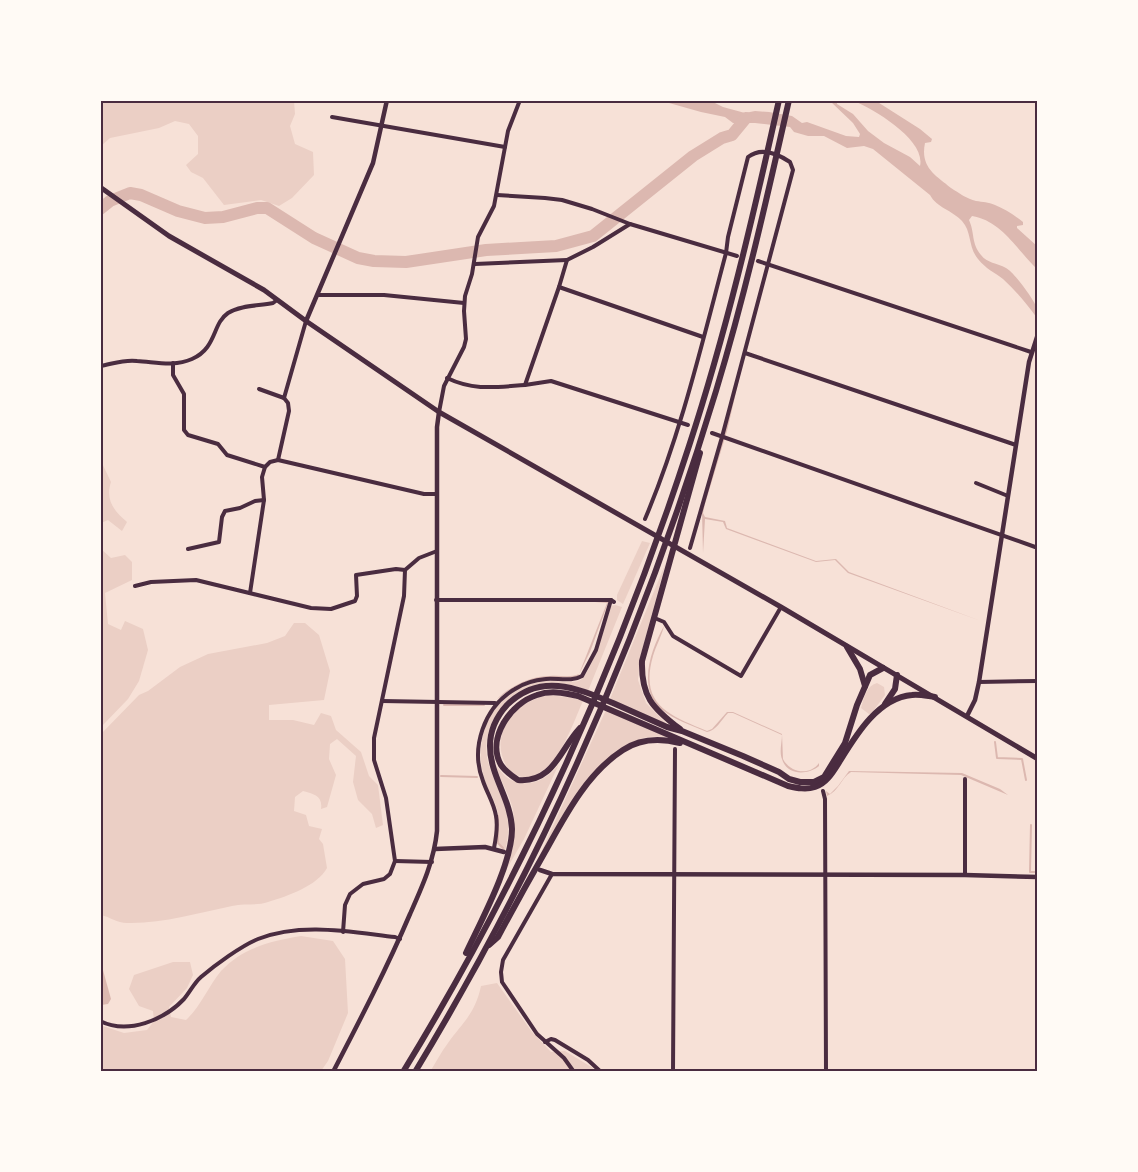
<svg xmlns="http://www.w3.org/2000/svg" width="1138" height="1172" viewBox="0 0 1138 1172" font-family="'Exo 2',sans-serif">
	<rect width="100%" height="100%" fill="#f7e1d7"/>
	<g fill="#ebcfc5">
		<path d="M101,100L294,101L295,114L290,126L295,144L313,152L314,175L292,198L279,206L261,200L224,205L203,178L191,172L186,165L198,154V136L189,124L175,121L159,128L110,138L101,146Z"/>
		<path d="M100,459L111,482C105,500 114,511 127,522L122,531L108,520L101,523Z"/>
		<path d="M642,541L650,543L623,604L617,600V595Z"/>
		<path d="M101,549L111,558L125,555L132,562V580L105,593L108,624L121,630L125,621L143,629L148,650L139,681L128,699L101,727Z"/>
		<path d="M666,562L640,658L638,680L646,703L667,724L610,699Z"/>
		<path d="M615,605L622,607L588,691C566,681 542,679 521,691C496,705 481,734 488,762C492,777 500,791 505,806C509,819 509,833 506,847L505,850C491,846 499,824 498,813C495,799 486,788 483,774C473,730 498,685 546,681C555,680 575,685 582,679C593,668 606,622 611,606Z"/>
		<path d="M294,623H305L319,635L330,671L324,700L269,705V720H293L314,725L321,713L331,716L336,730L361,752L369,776L378,785L383,825L376,828L372,814L358,800L353,782L356,756L337,739L330,744L329,759L336,775L327,807L321,809C323,796 314,794 303,791L295,797L294,811L306,815L309,826L322,829L319,839L323,844L327,868C317,886 288,896 268,902C257,906 244,903 232,906C198,913 161,924 127,923C117,923 110,917 101,915V734L139,695L148,691L180,667L208,654L267,643L285,636Z"/>
		<path d="M877,683L884,687L885,695L871,714H869L861,708C864,698 866,686 877,683Z"/>
		<path d="M548,695L574,698L583,701C573,723 565,749 548,766C504,809 468,714 548,695Z"/>
		<path d="M606,710L667,737C659,737 649,736 640,739C596,752 558,823 537,861Z"/>
		<path d="M559,764L524,839L505,872C510,849 518,829 512,806C508,792 500,780 496,766C499,769 502,773 505,776C524,791 547,781 559,764Z"/>
		<path d="M301,936L333,941L345,959L348,1013L328,1061L321,1071H101L100,1025L124,1033L147,1030L154,1021L153,1011L139,1006L129,989L134,975L173,962H190L193,975L187,988L169,1007L171,1017L186,1020C201,1006 208,987 221,971C242,948 271,941 301,936Z"/>
		<path d="M497,983L532,1032L551,1052L565,1051L593,1068L594,1071L430,1072C436,1062 441,1052 448,1043C463,1022 475,1014 481,986Z"/>
	</g>
	<g fill="#dcb8b0">
		<path d="M662,101H711L723,107L745,113L755,111L769,112L792,116L802,123L807,122L846,136L859,137L860,134L853,123L830,101H837V104L853,114L868,131L884,143L910,157L920,166C926,140 875,110 854,101H876L920,129L932,139L931,142L925,143C920,167 935,175 951,188C959,193 967,199 976,201C983,202 988,202 995,205C1005,209 1014,215 1023,222V225L1017,226V228L1037,246V269C1017,250 1002,221 972,216L969,220C975,233 971,243 981,255C987,263 997,263 1006,268C1014,272 1034,300 1037,308C1039,311 1037,315 1037,318C1027,304 1016,291 1003,279C994,272 986,269 978,259C968,247 972,232 962,221C952,210 937,208 930,195L873,149L864,146L847,148L824,136H808L794,132L790,127L755,123H733L725,117L701,112Z"/>
		<path d="M744,358L727,431L705,504L703,513L705,517L725,521L727,528L816,561L836,559L849,572L981,621L848,573L835,560L816,562L726,529L723,522L705,519L703,553L702,512Z"/>
		<path d="M595,602H608V603L590,652L578,676L574,678C553,676 531,677 513,688C507,691 502,696 497,699C511,686 530,676 550,676C560,675 571,678 579,674L607,603Z"/>
		<path d="M664,626C662,635 656,646 653,656C639,705 669,715 707,731L712,729L727,712H733L782,734L783,759C790,773 810,776 819,763V766C808,775 787,776 782,759C779,752 782,742 782,735L733,713H728C721,720 717,730 707,732C691,725 674,720 661,709C637,688 651,649 664,626Z"/>
		<path d="M849,771L962,773L1000,789L1008,795L961,775L851,772C841,778 839,791 827,796L826,791L830,794L838,786Z"/>
		<path d="M101,963L111,999L108,1004L101,1005Z"/>
	</g>
	<g fill="none" stroke-linecap="round" stroke-linejoin="round">
		<g stroke="#dcb8b0" stroke-width="2">
			<path d="M444,705H484"/>
			<path d="M995,742L997,758L1022,759L1026,780"/>
			<path d="M441,776L477,777"/>
			<path d="M498,816V843L503,848"/>
			<path d="M1031,825L1030,872H1038"/>
		</g>
		<path stroke="#dcb8b0" stroke-width="12" d="M100,209L110,201L130,193L141,195L178,211L205,218L223,217L257,208H267L314,238L358,258L374,261L406,262L486,250L556,246L593,236L693,156L722,138L732,135L746,118"/>
		<g stroke="#4a2c40" stroke-width="4">
			<path d="M332,117L505,147"/>
			<path d="M497,195L545,198L562,200L592,209L630,224L737,256"/>
			<path d="M758,261L1031,352"/>
			<path d="M475,264L567,260"/>
			<path d="M559,287L567,260L593,247L630,224"/>
			<path d="M318,295H384L464,303"/>
			<path d="M745,353L1016,445"/>
			<path d="M173,363V375L184,394V430L188,435L218,444L227,455L265,467"/>
			<path d="M100,366C112,364 125,359 137,361C156,362 174,367 192,359C217,348 212,324 228,313C241,305 259,306 273,303L277,300"/>
			<path d="M447,378C474,391 496,387 525,385"/>
			<path d="M259,389L284,398L306,321"/>
			<path d="M439,412L444,386L464,347L466,339L464,311L465,296L472,274L478,237L494,206L508,131L520,100"/>
			<path d="M688,425L551,381L525,385L559,287L703,337"/>
			<path d="M712,433L1038,548"/>
			<path d="M278,460L289,411L288,403L284,398"/>
			<path d="M976,483L1008,496"/>
			<path d="M645,519C681,434 702,343 726,253L728,237L748,157C761,147 778,154 790,162L793,170L722,437L690,548"/>
			<path d="M188,549L219,542L222,517L225,511L240,508L255,501L264,500"/>
			<path d="M135,586L151,582L196,580L311,608L331,609L355,601L357,596L356,575L396,569L405,570"/>
			<path d="M250,593L264,500L262,477L265,467L270,462L278,460L424,494H437"/>
			<path d="M436,600H611L614,602"/>
			<path d="M657,619L664,622L673,636L741,676L781,607"/>
			<path d="M979,682L1038,681"/>
			<path d="M382,701L495,703"/>
			<path d="M823,791L825,799L826,1072"/>
			<path d="M494,848C496,838 498,826 496,816C494,803 487,793 483,781C470,748 484,707 515,689C524,683 535,680 546,679C558,678 572,682 582,676L596,650L611,600"/>
			<path d="M395,861L432,862"/>
			<path d="M552,874L503,960L501,972L502,982L537,1034L564,1058L574,1072"/>
			<path d="M965,875V779"/>
			<path d="M343,932L345,905L350,894L363,884L384,879L390,874L395,861L386,798L374,760V738L404,596L405,570L419,558L437,551"/>
			<path d="M100,1021C128,1035 164,1020 184,999C190,992 194,983 201,977C215,965 241,946 258,939C301,922 351,932 395,937L400,939"/>
			<path d="M545,1042L551,1039L555,1040L588,1060L601,1072"/>
			<path d="M673,1072L675,749"/>
		</g>
		<g stroke="#4a2c40" stroke-width="4.5">
			<path d="M967,716L975,700L979,682L1029,362L1038,334"/>
			<path d="M435,849L485,847L504,852"/>
			<path d="M540,870L552,874L965,875L1038,877"/>
			<path d="M333,1072C360,1020 387,968 410,914C422,887 434,861 437,831V427L439,412"/>
		</g>
		<path stroke="#4a2c40" stroke-width="4.5" d="M306,321L373,163L387,100"/>
		<path stroke="#4a2c40" stroke-width="5" d="M100,187L169,236L264,290L306,321L439,412L781,607L1038,759"/>
		<g stroke="#4a2c40" stroke-width="6">
			<path d="M847,647L860,669L865,686"/>
			<path d="M885,704L895,689L897,675"/>
			<path d="M580,728C560,749 554,783 518,780C512,776 505,771 501,765C486,738 511,703 537,695C551,690 564,693 578,696L788,786C797,788 806,790 815,787C827,783 833,772 840,761C856,735 878,698 912,695C919,694 927,696 935,697"/>
			<path d="M680,729C652,708 641,696 642,661L700,453"/>
			<path d="M489,945L498,937C513,909 529,880 545,852C565,816 587,773 623,750C641,738 660,738 680,743"/>
			<path d="M466,953C481,921 512,864 512,829C511,799 490,776 490,746C490,731 497,716 507,705C540,672 577,688 613,703C631,711 649,719 667,727L682,731L743,756L779,772L789,779L800,782H814L824,777L845,743L857,705L870,675L883,668"/>
			<path d="M403,1072C523,876 618,664 689,446C726,333 753,217 779,100"/>
			<path d="M415,1072C544,859 644,629 716,391C745,295 767,198 789,100"/>
		</g>
	</g>
	<rect width="1138" height="1172" fill="none" stroke="#fffaf5" stroke-width="204"/>
	<rect x="102" y="102" width="934" height="968" fill="none" stroke="#4a2c40" stroke-width="2"/>
</svg>
